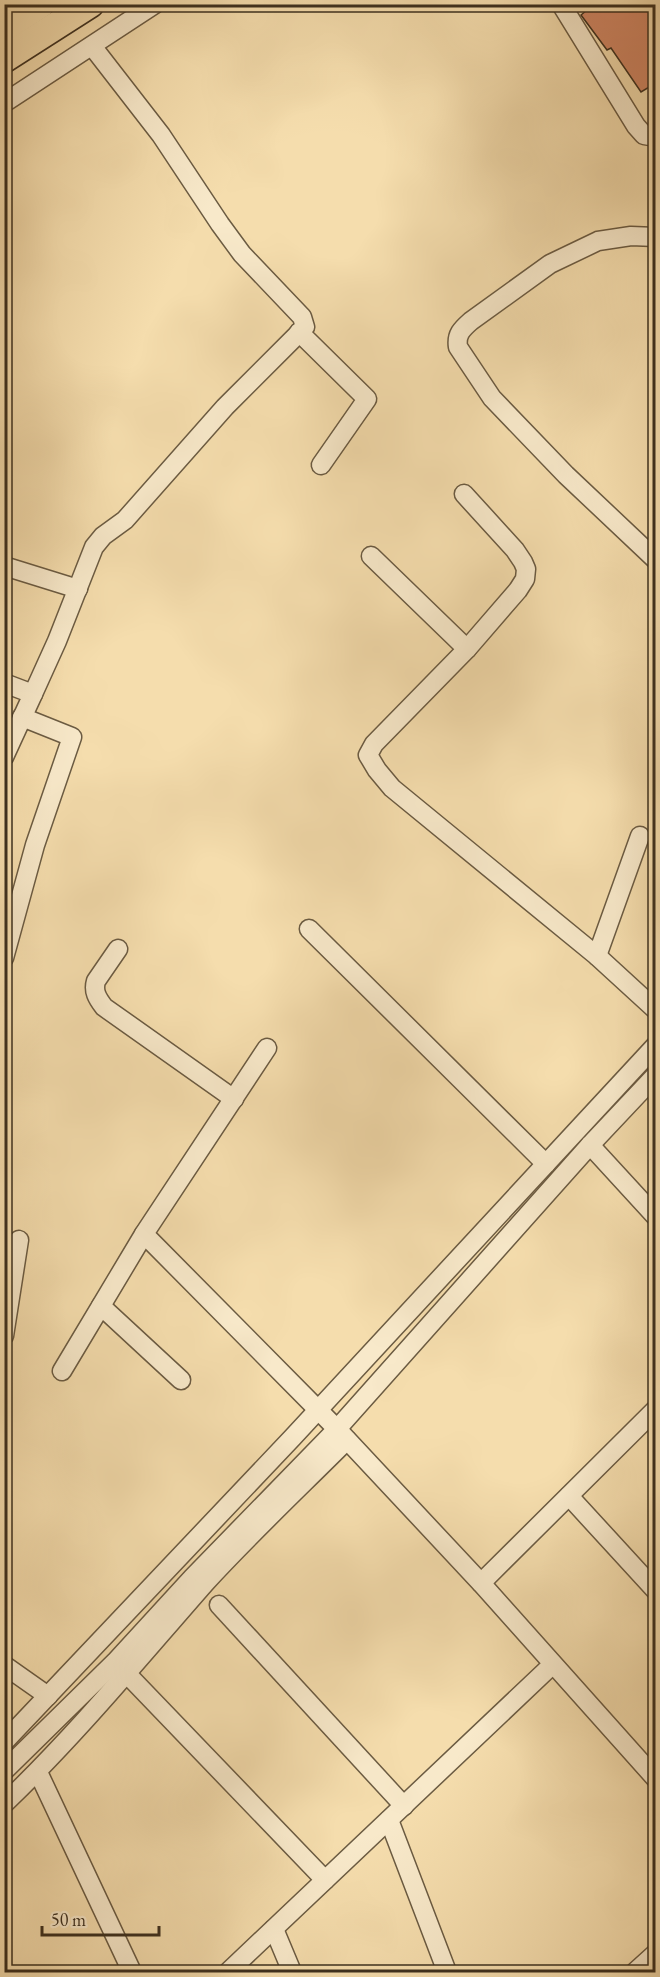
<svg xmlns="http://www.w3.org/2000/svg" width="660" height="1977" viewBox="0 0 660 1977" font-family="'EB Garamond',serif">
	<rect width="100%" height="100%" fill="#f5ddad"/>
	<filter id="stains"><feTurbulence type="fractalNoise" baseFrequency=".00333" numOctaves="4"/><feColorMatrix values="0 0 0 0 .2 0 0 0 0 .09 0 0 0 0 .02 0 0 0 .5 -.17"/></filter>
	<radialGradient id="worn" r=".72"><stop offset=".6" stop-color="#630" stop-opacity="0"/><stop offset="1" stop-color="#630" stop-opacity=".3"/></radialGradient>
	<path fill="#d18765" stroke="#3d301f" stroke-width="1.5" d="M582,4H656V83L641,92L611,48L607,50L581,15L587,10Z"/>
	<g fill="none" stroke-linecap="round" stroke-linejoin="round">
		<g stroke="#6b5b42" stroke-width="21">
			<g id="minor">
				<path d="M561,4L636,126L644,135L656,137"/>
				<path d="M4,103L155,4"/>
				<path d="M656,237L631,236L598,241L550,264L471,321C462,329 456,334 458,347L492,398L566,475L656,560"/>
				<path d="M299,332L367,399L321,465"/>
				<path d="M464,494L515,550L523,562L526,569L525,579L518,590L467,649L374,744L368,755L377,770L392,788L597,956L656,1010"/>
				<path d="M371,556L467,649"/>
				<path d="M4,566L78,589"/>
				<path d="M4,683L33,694L4,757"/>
				<path d="M33,694L57,641L94,547L103,536L125,520L225,407L305,327L302,317L242,254L220,224L161,135L92,46"/>
				<path d="M309,929L546,1164"/>
				<path d="M118,949L96,981C93,991 97,998 104,1007L234,1099"/>
				<path d="M597,956L640,836"/>
				<path d="M4,958L35,845L72,737L22,717"/>
				<path d="M267,1048L144,1234L337,1429L481,1583L656,1779"/>
				<path d="M590,1145L656,1217"/>
				<path d="M101,1306L181,1380"/>
				<path d="M4,1336L19,1240"/>
				<path d="M62,1371L144,1234"/>
				<path d="M569,1496L656,1591"/>
				<path d="M481,1583L656,1409"/>
				<path d="M219,1605L404,1806"/>
				<path d="M4,1665L48,1696"/>
				<path d="M127,1674L325,1880"/>
				<path d="M4,1742L293,1437L656,1045"/>
				<path d="M4,1771L115,1662L192,1578L337,1429L590,1145L656,1075"/>
				<path d="M38,1772L132,1972"/>
				<path d="M4,1804C77,1734 140,1657 206,1582C251,1533 300,1487 347,1440"/>
				<path d="M389,1820L447,1972"/>
				<path d="M274,1929L292,1972"/>
				<path d="M228,1972L552,1665"/>
				<path d="M635,1972L656,1953"/>
			</g>
		</g>
		<g stroke="#3d301f" stroke-width="30">
			<g id="highway">
				<path d="M4,28L41,4"/>
				<path d="M4,59L90,4"/>
			</g>
		</g>
		<use href="#minor" stroke="#f8e9ca" stroke-width="18"/>
		<use href="#highway" stroke="#f5ddad" stroke-width="27"/>
	</g>
	<rect width="660" height="1977" fill="none" stroke="#f5ddad" stroke-width="24"/>
	<rect x="6" y="6" width="648" height="1965" fill="none" stroke="#3d301f" stroke-width="3"/>
	<rect x="12" y="12" width="636" height="1953" fill="none" stroke="#3d301f" stroke-width="1.5"/>
	<path d="M42 1926v9h117v-9" fill="none" stroke="#3d301f" stroke-width="3"/>
	<text x="51" y="1926" font-size="18" fill="#3d301f" stroke="#f8e9ca" stroke-width="4.5" paint-order="stroke">50 m</text>
	<rect width="100%" height="100%" filter="url(#stains)"/>
	<rect width="100%" height="100%" fill="url(#worn)"/>
</svg>
